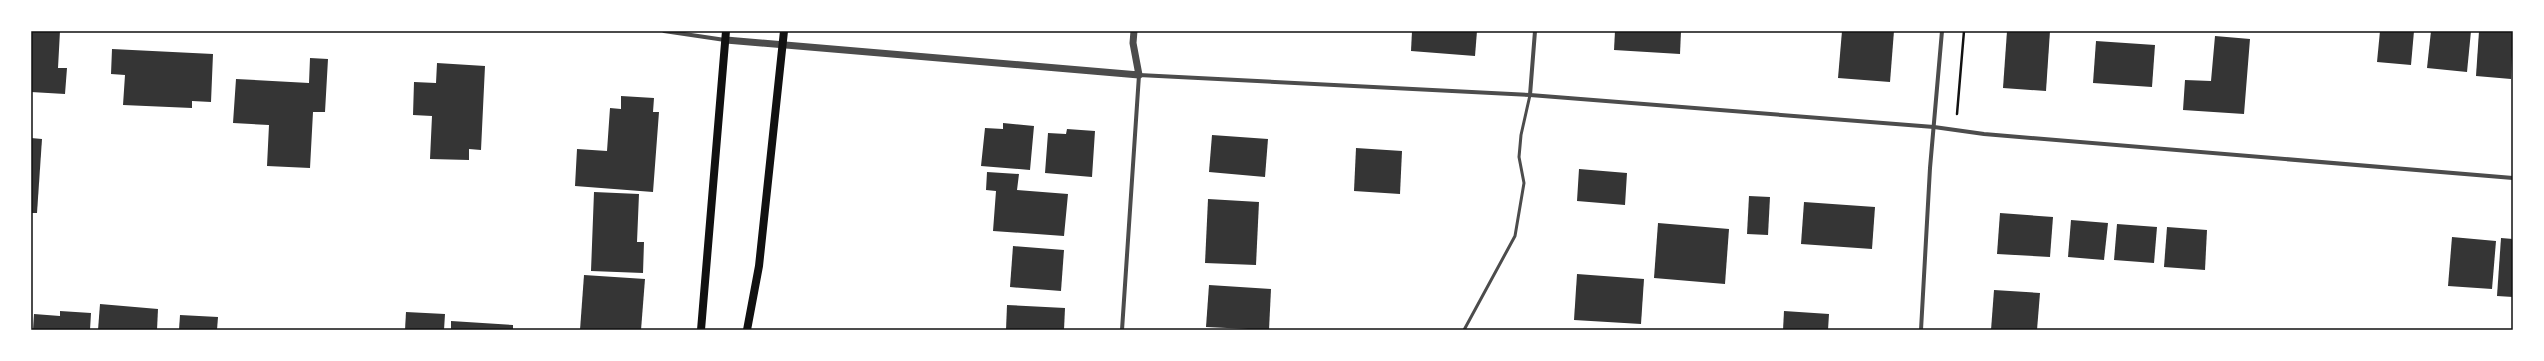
<svg xmlns="http://www.w3.org/2000/svg" width="2544" height="361" viewBox="0 0 2544 361" font-family="Commissioner,sans-serif">
	<rect width="100%" height="100%" fill="#fff"/>
	<g fill="#353535">
		<path d="M31,31H60L58,68H67L65,94L31,92Z"/>
		<path d="M1412,31H1477L1475,56L1411,51Z"/>
		<path d="M1615,31H1681L1680,54L1614,50Z"/>
		<path d="M1842,31H1894L1890,82L1838,78Z"/>
		<path d="M2007,31H2050L2046,91L2003,88Z"/>
		<path d="M2380,31H2414L2411,65L2377,62Z"/>
		<path d="M2431,31H2471L2467,72L2427,68Z"/>
		<path d="M2479,31H2513L2511,79L2476,76Z"/>
		<path d="M2215,36L2250,39L2244,114L2183,110L2185,80L2211,81Z"/>
		<path d="M2096,41L2155,45L2152,87L2093,83Z"/>
		<path d="M112,49L213,54L211,102L192,101V108L123,105L125,75L111,74Z"/>
		<path d="M310,58L328,59L325,112H313L310,168L267,166L269,125L233,123L236,79L309,83Z"/>
		<path d="M437,63L485,66L481,150L469,149V160L430,159L432,116L413,115L414,82L436,83Z"/>
		<path d="M621,96L654,98L653,112H659L653,192L575,186L577,149L607,151L610,108L621,109Z"/>
		<path d="M1003,123L1034,126L1030,170L981,166L985,128L1003,129Z"/>
		<path d="M1067,129L1095,131L1092,177L1045,173L1048,133L1066,134Z"/>
		<path d="M1212,135L1268,139L1265,177L1209,172Z"/>
		<path d="M31,138L42,139L37,213H31Z"/>
		<path d="M1356,148L1402,151L1400,194L1354,191Z"/>
		<path d="M1579,169L1627,173L1625,205L1577,201Z"/>
		<path d="M987,172L1019,174L1017,190L1068,194L1064,236L993,231L996,191L986,190Z"/>
		<path d="M594,192L639,194L637,242H644L643,273L591,271Z"/>
		<path d="M1749,196L1770,197L1768,235L1747,234Z"/>
		<path d="M1208,199L1259,202L1256,265L1205,263Z"/>
		<path d="M1804,202L1875,207L1872,249L1801,244Z"/>
		<path d="M2000,213L2053,217L2050,257L1997,254Z"/>
		<path d="M2071,220L2108,223L2104,260L2068,257Z"/>
		<path d="M1658,223L1729,229L1725,284L1654,278Z"/>
		<path d="M2117,224L2157,227L2154,263L2114,260Z"/>
		<path d="M2167,227L2207,230L2205,270L2164,267Z"/>
		<path d="M2452,237L2496,241L2492,289L2448,286Z"/>
		<path d="M2501,238L2513,239V297L2497,296Z"/>
		<path d="M1013,246L1064,250L1061,291L1010,287Z"/>
		<path d="M1577,274L1644,279L1641,324L1574,320Z"/>
		<path d="M584,275L645,279L641,330H580Z"/>
		<path d="M1209,285L1271,289L1269,330L1206,327Z"/>
		<path d="M1994,290L2040,293L2037,330H1991Z"/>
		<path d="M100,304L158,309L157,330H98Z"/>
		<path d="M1007,305L1065,308L1064,330H1006Z"/>
		<path d="M60,311L91,313L90,330H33L34,314L60,316Z"/>
		<path d="M1784,311L1829,314L1828,330H1783Z"/>
		<path d="M406,312L445,314L444,330H405Z"/>
		<path d="M180,315L218,317L217,330H179Z"/>
		<path d="M451,321L513,325V330H451Z"/>
	</g>
	<g fill="none" stroke-linecap="round" stroke-linejoin="round">
		<path stroke="#111" stroke-width="2.5" d="M1957,114L1964,31"/>
		<path stroke="#4c4c4c" stroke-width="3" d="M1464,330L1515,236L1524,183L1519,157L1521,135L1530,95"/>
		<g stroke="#4c4c4c" stroke-width="4">
			<path d="M664,31L725,40"/>
			<path d="M1530,95L1535,31"/>
			<path d="M1122,330L1139,75L1530,95L1934,127L1984,134L2513,178"/>
			<path d="M1921,330L1930,168L1942,31"/>
		</g>
		<path stroke="#4c4c4c" stroke-width="7" d="M726,40L1139,75L1133,43L1134,31"/>
		<g stroke="#111" stroke-width="8">
			<path d="M701,330L726,31"/>
			<path d="M747,330L759,266L784,31"/>
		</g>
	</g>
	<rect width="2544" height="361" fill="none" stroke="#ffffff" stroke-width="64"/>
	<rect x="32" y="32" width="2480" height="297" fill="none" stroke="#111" stroke-width="1.5"/>
</svg>
